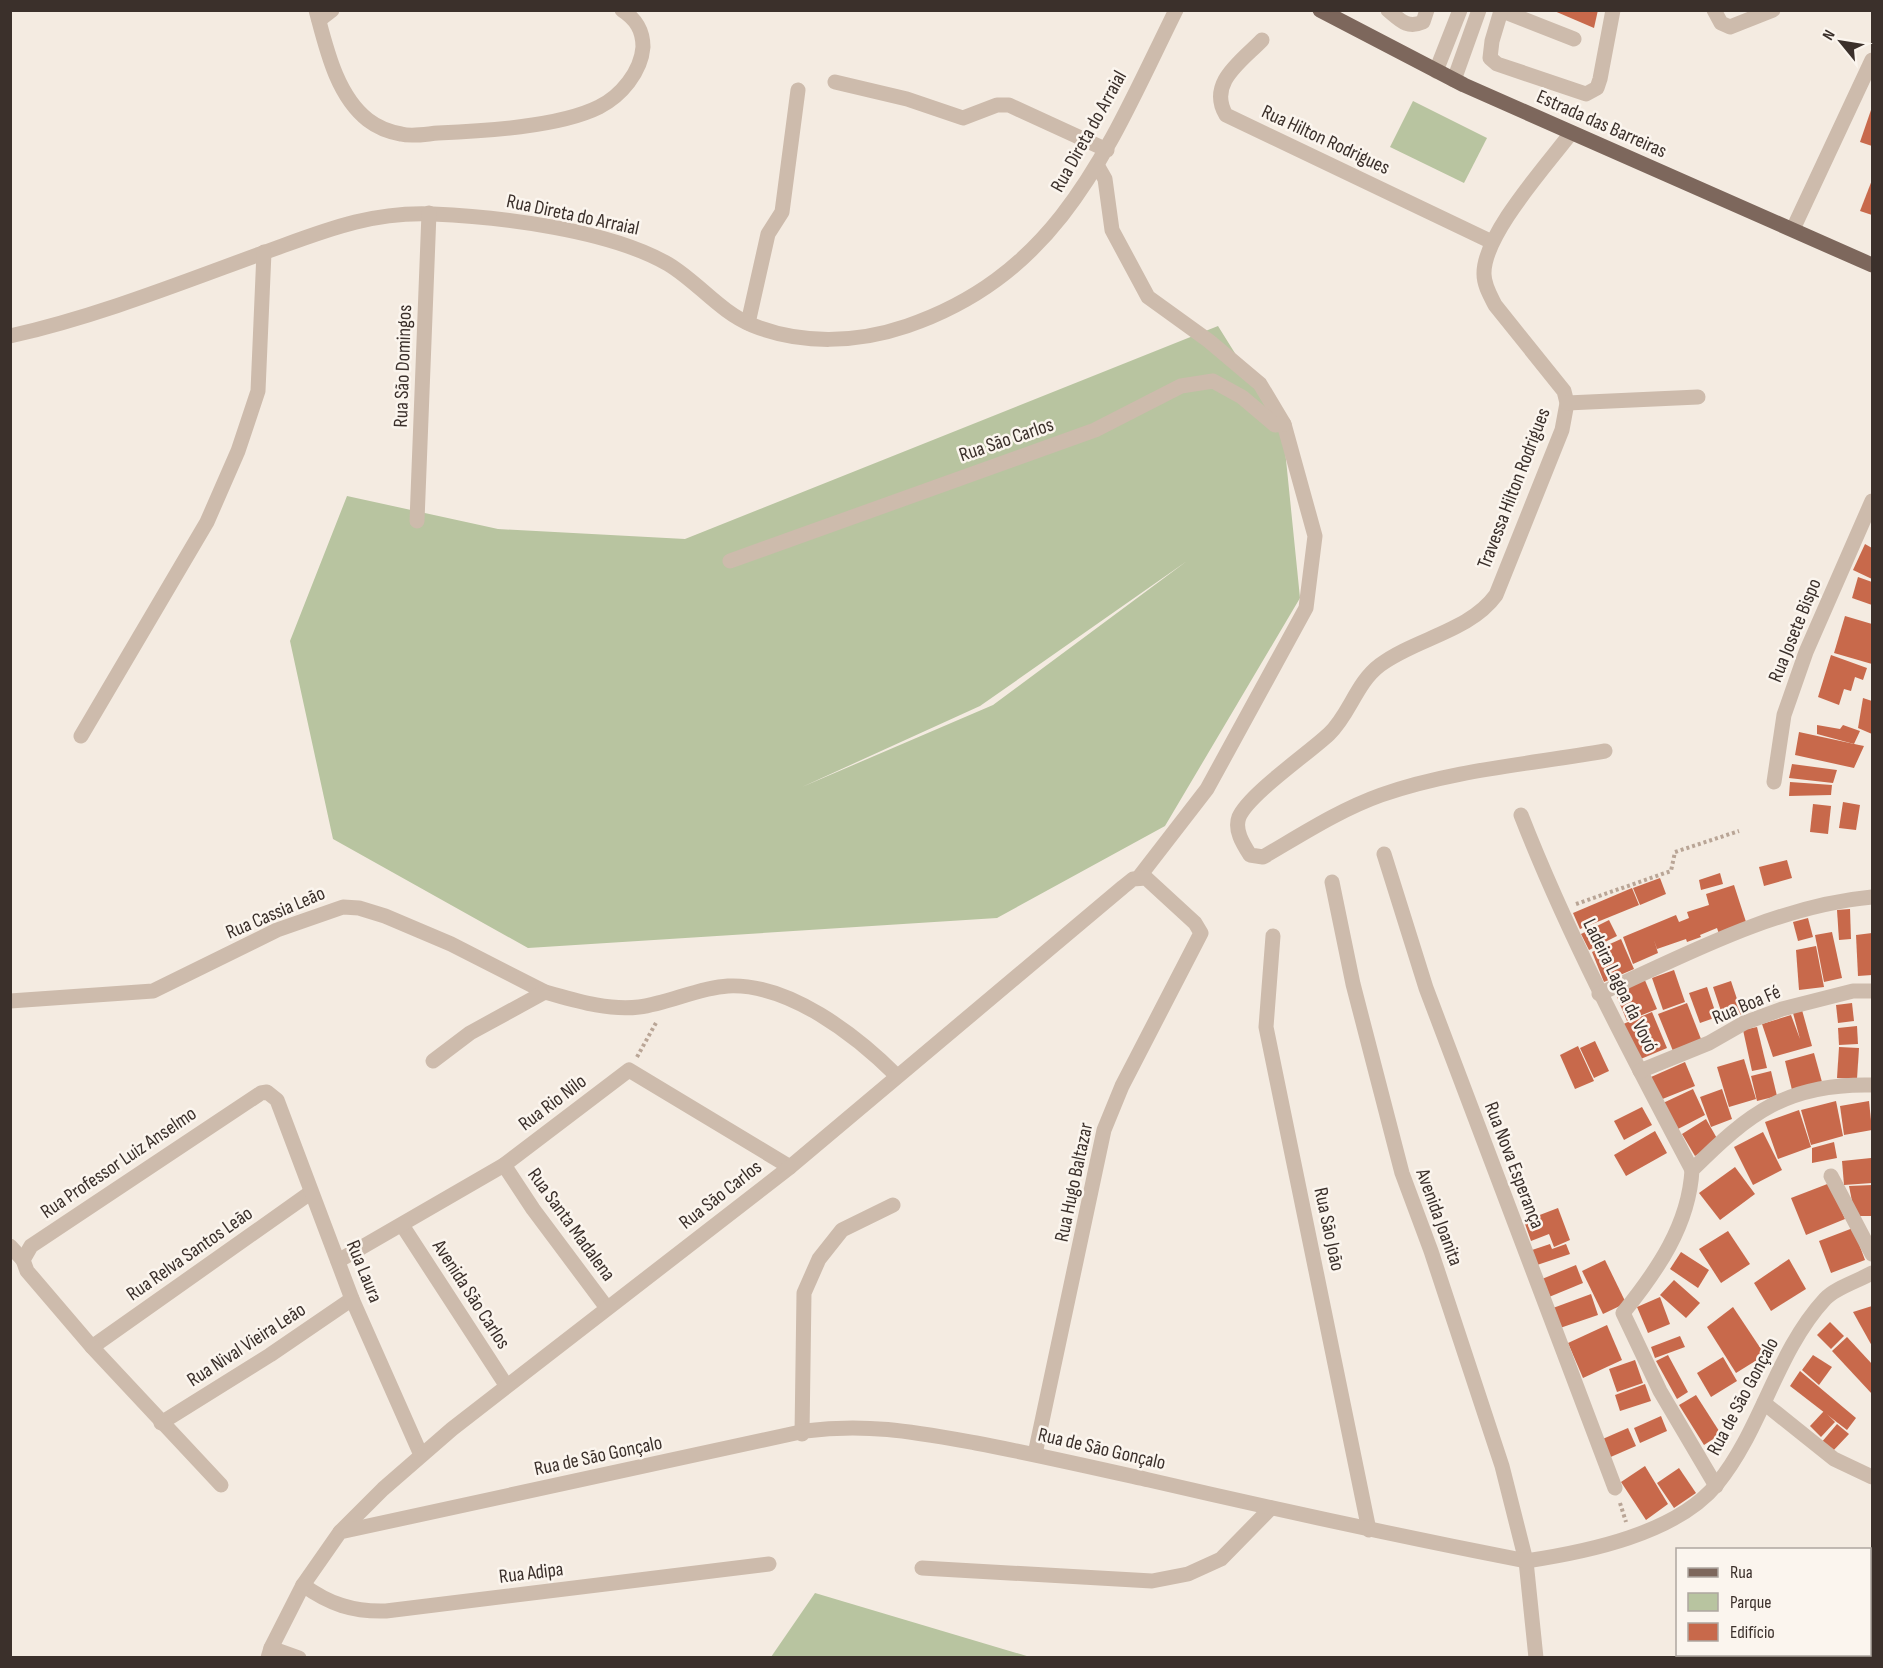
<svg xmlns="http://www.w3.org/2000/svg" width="1883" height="1668" viewBox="0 0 1883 1668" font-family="'Sofia Sans Condensed',sans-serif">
	<rect width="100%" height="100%" fill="#f4ebe1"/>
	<g fill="#b8c4a0" fill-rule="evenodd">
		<path d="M1413,101L1487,138L1464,183L1390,147Z"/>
		<path d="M1218,326L1283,430L1300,598L1165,826L997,918L528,948L333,839L290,641L347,496L498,529L685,539ZM1187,561L993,705L802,787L980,706Z"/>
		<path d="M815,1593L1030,1657H771Z"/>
	</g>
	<g fill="#c8694b">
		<path d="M1552,10H1598L1594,28Z"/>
		<path d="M1872,107V146L1860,142Z"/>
		<path d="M1872,180V215L1860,211Z"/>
		<path d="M1865,544L1872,548V579L1853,570Z"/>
		<path d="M1858,577L1872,582V605L1852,598Z"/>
		<path d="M1845,616L1872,624V664L1834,653Z"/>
		<path d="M1831,655L1867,668L1863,680L1855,677L1851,691L1844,689L1839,705L1818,697Z"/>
		<path d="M1863,698L1872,701V734L1858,728Z"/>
		<path d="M1817,725L1840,729L1843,725L1860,731L1854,744L1817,734Z"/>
		<path d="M1799,732L1859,745L1864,746L1854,768L1795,755Z"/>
		<path d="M1792,764L1837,770L1833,783L1789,778Z"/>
		<path d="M1790,782L1832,785L1831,795L1789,796Z"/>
		<path d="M1843,802L1860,805L1856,830L1839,828Z"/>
		<path d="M1813,804L1831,806L1828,834L1810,832Z"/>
		<path d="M1787,860L1792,878L1764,886L1759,867Z"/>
		<path d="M1720,873L1723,884L1701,890L1699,880Z"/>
		<path d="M1660,878L1666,894L1640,905L1633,888Z"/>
		<path d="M1734,885L1747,925L1719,934L1717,928L1700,935L1701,937L1687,942L1686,939L1657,949L1654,940L1658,953L1633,964L1623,937L1676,915L1679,922L1689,918L1687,912L1709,905L1706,894Z"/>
		<path d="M1632,888L1639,905L1580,929L1573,913Z"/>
		<path d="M1850,909L1851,939L1839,940L1837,910Z"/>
		<path d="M1808,918L1813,937L1798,941L1793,922Z"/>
		<path d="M1609,920L1617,936L1589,950L1581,934Z"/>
		<path d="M1832,932L1842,978L1824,982L1815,935Z"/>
		<path d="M1872,933V975L1858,976L1856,935Z"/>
		<path d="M1621,939L1634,969L1604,982L1592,952Z"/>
		<path d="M1816,946L1824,987L1799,990L1796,950Z"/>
		<path d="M1674,970L1685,1002L1663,1010L1652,978Z"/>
		<path d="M1644,978L1657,1009L1627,1021L1614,990Z"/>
		<path d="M1731,981L1742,1014L1724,1020L1713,987Z"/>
		<path d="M1707,987L1717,1017L1700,1023L1689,993Z"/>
		<path d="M1687,1003L1701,1039L1673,1051L1658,1014Z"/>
		<path d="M1852,1003L1854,1021L1838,1023L1836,1005Z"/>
		<path d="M1802,1010L1812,1046L1773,1057L1762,1024L1791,1015L1800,1039L1793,1013Z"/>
		<path d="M1652,1012L1667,1048L1636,1061L1621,1025Z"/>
		<path d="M1857,1026L1858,1044L1839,1045L1838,1028Z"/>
		<path d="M1757,1027L1767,1068L1752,1071L1743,1030Z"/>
		<path d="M1595,1041L1609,1071L1594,1078L1580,1048Z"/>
		<path d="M1578,1046L1594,1081L1575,1089L1560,1055Z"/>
		<path d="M1839,1047L1859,1048L1857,1079L1837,1078Z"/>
		<path d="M1814,1053L1822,1082L1792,1090L1785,1061Z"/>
		<path d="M1744,1059L1756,1099L1729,1107L1717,1067Z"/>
		<path d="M1685,1062L1695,1086L1660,1100L1651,1077Z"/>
		<path d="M1771,1071L1777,1096L1757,1101L1751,1076Z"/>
		<path d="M1693,1089L1705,1115L1676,1130L1663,1103Z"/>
		<path d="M1722,1089L1732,1119L1711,1127L1700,1097Z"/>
		<path d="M1836,1101L1843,1136L1811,1145L1801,1110Z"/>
		<path d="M1869,1101L1872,1130L1844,1135L1840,1106Z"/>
		<path d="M1642,1107L1652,1125L1624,1140L1614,1121Z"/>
		<path d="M1799,1110L1811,1147L1778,1159L1765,1122Z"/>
		<path d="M1706,1119L1719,1142L1695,1156L1682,1134Z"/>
		<path d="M1655,1131L1667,1153L1626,1176L1614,1155Z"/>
		<path d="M1763,1132L1782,1170L1753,1185L1734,1147Z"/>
		<path d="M1834,1142L1837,1158L1812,1163V1148Z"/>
		<path d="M1871,1158L1872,1183L1844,1185L1842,1161Z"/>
		<path d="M1735,1167L1755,1194L1720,1220L1699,1193Z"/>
		<path d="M1830,1183L1845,1219L1806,1235L1791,1198Z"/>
		<path d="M1872,1185V1216H1855L1849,1186Z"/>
		<path d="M1558,1208L1570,1240L1554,1247L1549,1234L1531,1241L1524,1221Z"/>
		<path d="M1853,1228L1865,1260L1831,1273L1819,1241Z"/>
		<path d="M1728,1231L1750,1264L1721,1283L1699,1249Z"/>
		<path d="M1550,1244L1552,1249L1566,1244L1570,1254L1537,1265L1532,1250Z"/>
		<path d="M1681,1252L1709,1270L1698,1288L1670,1269Z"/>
		<path d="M1789,1259L1806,1289L1771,1311L1754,1283Z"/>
		<path d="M1605,1260L1626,1303L1603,1314L1582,1271Z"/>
		<path d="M1576,1265L1583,1283L1549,1297L1542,1279Z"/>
		<path d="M1674,1280L1700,1303L1686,1318L1660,1295Z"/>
		<path d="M1591,1294L1598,1315L1560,1328L1553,1308Z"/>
		<path d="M1660,1297L1670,1324L1648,1333L1637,1307Z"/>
		<path d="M1872,1306V1346L1853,1312Z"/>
		<path d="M1733,1307L1765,1355L1736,1373L1707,1327Z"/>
		<path d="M1830,1322L1844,1336L1831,1349L1817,1335Z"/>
		<path d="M1607,1325L1622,1360L1583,1378L1568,1343Z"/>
		<path d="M1680,1336L1685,1347L1655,1358L1651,1347Z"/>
		<path d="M1847,1337L1872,1364V1394L1832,1351Z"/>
		<path d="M1668,1355L1688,1392L1677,1399L1656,1361Z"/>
		<path d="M1813,1355L1832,1367L1819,1385L1802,1370Z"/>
		<path d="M1723,1357L1737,1381L1711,1397L1697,1373Z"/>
		<path d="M1635,1360L1643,1383L1617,1392L1609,1369Z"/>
		<path d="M1800,1371L1856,1418L1847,1430L1790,1386Z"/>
		<path d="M1645,1384L1651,1401L1620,1411L1615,1395Z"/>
		<path d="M1696,1395L1721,1434L1704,1445L1679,1405Z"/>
		<path d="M1824,1411L1835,1422L1821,1437L1810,1426Z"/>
		<path d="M1661,1416L1667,1431L1640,1443L1634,1428Z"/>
		<path d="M1837,1424L1849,1434L1832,1452L1821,1443Z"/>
		<path d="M1628,1428L1636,1446L1606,1459L1598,1441Z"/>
		<path d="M1645,1466L1668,1504L1646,1520L1621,1482Z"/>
		<path d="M1679,1468L1696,1493L1674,1508L1657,1483Z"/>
	</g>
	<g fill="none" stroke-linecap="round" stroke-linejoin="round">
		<g stroke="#b9a596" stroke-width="4" stroke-dasharray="3 3" stroke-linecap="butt">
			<path d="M1576,904L1671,871L1675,852L1739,831"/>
			<path d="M637,1057L657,1021"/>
			<path d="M1620,1503L1626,1522"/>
		</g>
		<g stroke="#cdbbac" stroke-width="15">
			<path d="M316,10C326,47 336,95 368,120C377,127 390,132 401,134C412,137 426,134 438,133C483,131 559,127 599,107C621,96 641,72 643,47C643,30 636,19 622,10"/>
			<path d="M1388,10C1400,20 1407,29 1423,22L1427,10"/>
			<path d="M1500,10L1574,39"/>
			<path d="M1714,10L1721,23L1730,27L1773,10"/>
			<path d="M1501,11L1492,41L1490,58L1497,64L1586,94L1597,88L1600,79L1613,10"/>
			<path d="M319,20L332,10"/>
			<path d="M1262,40C1242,61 1207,83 1226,115L1492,242"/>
			<path d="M1436,71L1460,10"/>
			<path d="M1454,80L1479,10"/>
			<path d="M835,82L907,99L963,118L997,105H1009L1107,150"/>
			<path d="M1571,133C1547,165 1483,235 1484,274C1484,285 1490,295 1495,305L1564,391L1567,403L1562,430L1496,595C1469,632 1416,638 1380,665C1356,683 1350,714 1329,734C1309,753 1249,794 1239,817C1234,830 1243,844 1250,855L1263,857C1301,835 1339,810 1381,795C1452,770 1531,764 1605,751"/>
			<path d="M1097,165L1105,179L1112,230L1148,297L1209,341L1260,384L1284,424L1315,536L1306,608L1207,789L1139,877"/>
			<path d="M1793,229L1872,60"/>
			<path d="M748,323L768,234L782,212L798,90"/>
			<path d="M10,336C95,317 178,284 260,254C319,233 368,211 433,214C502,217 609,230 668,264C698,282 720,312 752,325C801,345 857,343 907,326C1062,273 1109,145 1176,10"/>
			<path d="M1567,403L1698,397"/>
			<path d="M417,521L429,213"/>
			<path d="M730,561L1095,430L1181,386L1213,381L1242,397L1275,425L1284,424"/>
			<path d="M81,736L207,522L238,451L258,391L264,252"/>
			<path d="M1774,782L1784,715L1806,652L1872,501"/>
			<path d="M1521,815C1569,938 1631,1054 1692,1170"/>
			<path d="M1384,854L1426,988L1615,1488"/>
			<path d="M1332,882L1353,984L1402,1173L1431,1251L1502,1466L1526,1561L1536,1658"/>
			<path d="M1273,936L1266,1027L1369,1530"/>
			<path d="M1599,994C1687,954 1776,906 1872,897"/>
			<path d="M10,1001L153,991L277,930L343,907L359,908L385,916L451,944L545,992"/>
			<path d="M433,1061L470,1033L545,992C574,1000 608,1011 639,1007C670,1003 697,988 728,986C789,983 856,1035 897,1076"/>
			<path d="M1640,1071L1709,1043L1744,1023L1782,1009L1853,991H1872"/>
			<path d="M504,1165L533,1209L607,1308"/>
			<path d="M1831,1176L1872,1254"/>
			<path d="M402,1225L506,1385"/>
			<path d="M10,1246L23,1260"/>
			<path d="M338,1261L504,1165L629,1070L790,1167"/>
			<path d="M92,1347L310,1193"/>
			<path d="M1764,1403L1834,1459L1872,1477"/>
			<path d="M161,1423L270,1355L352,1299"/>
			<path d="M802,1434L804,1293L819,1259L842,1230L893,1205"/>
			<path d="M221,1485L92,1347L27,1271L23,1260L31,1246L261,1093L267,1092L277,1100L352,1299L421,1455"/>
			<path d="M1716,1486L1660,1391L1623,1313C1657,1271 1689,1225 1692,1170C1749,1113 1787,1083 1872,1085"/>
			<path d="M340,1532L383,1489L452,1429L790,1167L1123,887L1133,879L1146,878L1195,923L1201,933L1122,1086L1104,1130L1035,1454"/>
			<path d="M1870,1563L1872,1558"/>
			<path d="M922,1568L1152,1581L1188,1574L1221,1559L1271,1508"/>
			<path d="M303,1585C329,1604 353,1612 386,1611L769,1564"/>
			<path d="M271,1648L299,1658"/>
			<path d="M268,1658L271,1648L303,1585L340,1532L805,1431C868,1423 914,1432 976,1443C1034,1454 1091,1467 1149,1480C1274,1509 1399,1536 1526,1561C1586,1552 1676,1534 1717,1484C1762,1429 1776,1352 1825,1299C1835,1288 1858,1281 1872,1273"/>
			<path d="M1820,1658L1821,1654"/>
		</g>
		<path stroke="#7d675c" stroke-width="15" d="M1320,10L1464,85L1872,265"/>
	</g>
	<g text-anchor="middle" stroke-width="5" stroke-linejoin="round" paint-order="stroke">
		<g font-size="20" fill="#3b302b" stroke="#fbf5ee">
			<text transform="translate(1602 123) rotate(24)" y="7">Estrada das Barreiras</text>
			<text transform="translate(1088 131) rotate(-61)" y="7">Rua Direta do Arraial</text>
			<text transform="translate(1326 139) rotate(25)" y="7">Rua Hilton Rodrigues</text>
			<text transform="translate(573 214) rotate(12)" y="7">Rua Direta do Arraial</text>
			<text transform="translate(402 366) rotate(-88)" y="7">Rua São Domingos</text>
			<text transform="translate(1006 439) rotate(-19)" y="7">Rua São Carlos</text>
			<text transform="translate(1513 488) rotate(-69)" y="7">Travessa Hilton Rodrigues</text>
			<text transform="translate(1794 630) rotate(-68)" y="7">Rua Josete Bispo</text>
			<text transform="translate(275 912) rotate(-23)" y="7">Rua Cassia Leão</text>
			<text transform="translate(1621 985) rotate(64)" y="7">Ladeira Lagoa da Vovó</text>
			<text transform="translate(1746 1004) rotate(-23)" y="7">Rua Boa Fé</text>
			<text transform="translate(552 1102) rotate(-37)" y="7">Rua Rio Nilo</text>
			<text transform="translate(118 1162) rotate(-34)" y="7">Rua Professor Luiz Anselmo</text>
			<text transform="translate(1515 1165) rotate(69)" y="7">Rua Nova Esperança</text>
			<text transform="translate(1073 1182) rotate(-78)" y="7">Rua Hugo Baltazar</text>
			<text transform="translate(720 1194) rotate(-38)" y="7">Rua São Carlos</text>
			<text transform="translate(1440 1217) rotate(70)" y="7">Avenida Joanita</text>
			<text transform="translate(572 1224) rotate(54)" y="7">Rua Santa Madalena</text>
			<text transform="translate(1330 1229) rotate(78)" y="7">Rua São João</text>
			<text transform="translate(189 1253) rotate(-35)" y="7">Rua Relva Santos Leão</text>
			<text transform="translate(365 1271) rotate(68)" y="7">Rua Laura</text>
			<text transform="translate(472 1294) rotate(57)" y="7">Avenida São Carlos</text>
			<text transform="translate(246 1344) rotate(-33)" y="7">Rua Nival Vieira Leão</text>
			<text transform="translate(1742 1396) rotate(-62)" y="7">Rua de São Gonçalo</text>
			<text transform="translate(1102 1448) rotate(13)" y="7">Rua de São Gonçalo</text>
			<text transform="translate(598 1455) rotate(-12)" y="7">Rua de São Gonçalo</text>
			<text transform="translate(531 1572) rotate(-7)" y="7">Rua Adipa</text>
		</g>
	</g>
	<rect width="1883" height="1668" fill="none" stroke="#3b302b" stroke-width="24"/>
	<rect x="1676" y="1548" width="195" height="108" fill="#fbf5ee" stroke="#aea6a0" stroke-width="1.5"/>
	<rect x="1688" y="1568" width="30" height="9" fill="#7d675c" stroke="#aea6a0" stroke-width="1.5"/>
	<text x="1730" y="1578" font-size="18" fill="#3b302b">Rua</text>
	<rect x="1688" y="1593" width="30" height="18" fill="#b8c4a0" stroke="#aea6a0" stroke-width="1.5"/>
	<text x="1730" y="1608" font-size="18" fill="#3b302b">Parque</text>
	<rect x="1688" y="1623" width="30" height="18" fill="#c8694b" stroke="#aea6a0" stroke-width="1.5"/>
	<text x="1730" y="1638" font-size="18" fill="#3b302b">Edifício</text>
	<g transform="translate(1841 42) rotate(300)" stroke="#fbf5ee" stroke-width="4.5" paint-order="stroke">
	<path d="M0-4.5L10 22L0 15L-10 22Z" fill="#3b302b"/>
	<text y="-9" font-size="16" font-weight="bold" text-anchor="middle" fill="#3b302b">N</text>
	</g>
</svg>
